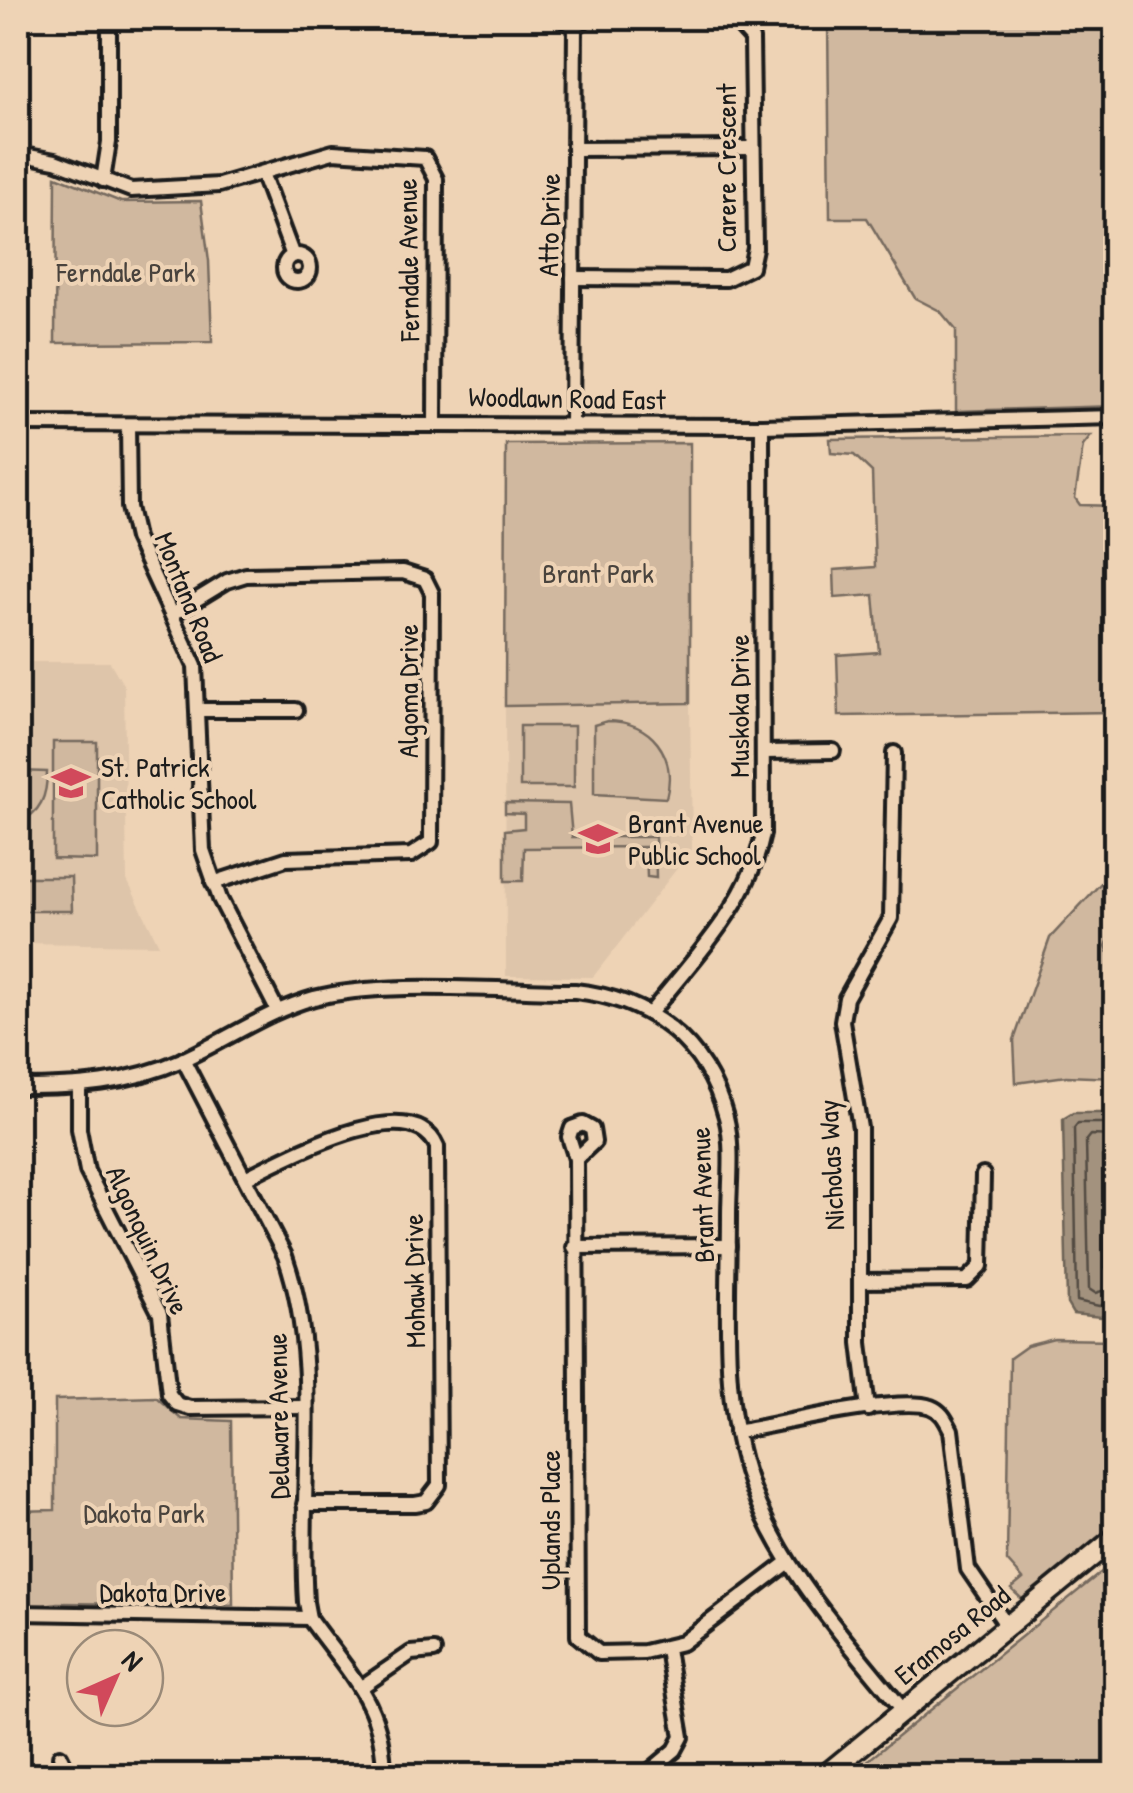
<svg xmlns="http://www.w3.org/2000/svg" width="1133" height="1793" viewBox="0 0 1133 1793" font-family="'Patrick Hand',sans-serif">
	<rect width="100%" height="100%" fill="#eed3b5"/>
	<filter id="ink" filterUnits="userSpaceOnUse"><feTurbulence type="fractalNoise" baseFrequency=".01" numOctaves="2"/><feDisplacementMap in="SourceGraphic" scale="20" xChannelSelector="R" yChannelSelector="G"/><feConvolveMatrix kernelMatrix="1 2 1 2 8 2 1 2 1" color-interpolation-filters="sRGB"/></filter>
	<g filter="url(#ink)">
		<g fill="#dec5aa">
			<path d="M18,662H110L124,686L127,880L159,945L18,943Z"/>
			<path d="M690,703L692,849L593,977L506,976L505,706Z"/>
		</g>
		<g fill="#d0b89f" stroke="#766a5e" stroke-width="2.5">
			<path d="M828,18H1115V406L956,411V330L940,311L915,298L867,218H830Z"/>
			<path d="M56,176L121,202L201,201L209,261L212,342L55,343Z"/>
			<path d="M1091,436L1083,446L1075,498L1080,505L1115,506V712L839,716L837,655L879,652L874,595L835,598L834,570L875,567L872,472L854,455L831,453L830,439Z"/>
			<path d="M690,443V703L505,706L506,444Z"/>
			<path d="M607,721C651,721 678,755 666,798L594,794V725Z"/>
			<rect x="520" y="726" width="54" height="61"/>
			<path d="M53,742H97V860L53,859Z"/>
			<path d="M18,771L47,772C47,795 41,814 18,822Z"/>
			<path d="M505,803L569,804L572,837H655L656,878L647,877L646,847L524,848L523,881H505V830L524,828V814L505,813Z"/>
			<path d="M1115,868V925L1106,946L1115,968V1078L1066,1076L1016,1083L1014,1040L1050,938Z"/>
			<path d="M19,877H71L72,911H19Z"/>
			<path d="M1054,1339L1115,1340V1523L1022,1599L1011,1589L1023,1579L1007,1561L1010,1358L1027,1346Z"/>
			<path d="M156,1397L181,1419L231,1421L233,1605L57,1603L26,1608L18,1602V1511L55,1510V1400Z"/>
			<path d="M1115,1561V1775H850Z"/>
		</g>
		<path fill="#a3927e" stroke="#6d6357" stroke-width="2.5" d="M1073,1113H1109L1114,1118L1113,1308L1101,1317L1073,1314L1067,1304L1063,1119Z"/>
		<g fill="none" stroke-linecap="round" stroke-linejoin="round">
			<g stroke="#524b43" stroke-width="2.5">
				<path d="M1116,1123H1078L1074,1128L1077,1301L1099,1306L1116,1300"/>
				<path d="M1116,1136L1090,1135L1086,1140L1089,1289L1095,1293L1116,1287"/>
				<path d="M1116,1151L1102,1156L1104,1268L1116,1272"/>
			</g>
			<g stroke="#1c1c1c" stroke-width="20">
				<g id="street">
					<path d="M562,18L575,28L586,18"/>
					<path d="M575,149L752,148"/>
					<path d="M18,154L55,161L131,190L219,185L333,152L425,158L436,179L435,422"/>
					<path d="M262,173L293,256"/>
					<path d="M103,180L109,142V18"/>
					<circle cx="297" cy="268" r="13"/>
					<path d="M573,278L726,279L751,267L755,248L752,39L733,18"/>
					<path d="M18,424L762,426L1116,417"/>
					<path d="M572,424L575,28"/>
					<path d="M128,425L129,507L136,538L195,666L203,850L220,899L277,1010"/>
					<path d="M173,614L227,581L246,575L403,572L425,579L432,593L431,842L411,855L286,859L213,883"/>
					<path d="M199,710H296"/>
					<path d="M765,752L833,751"/>
					<path d="M652,1011C695,957 749,903 763,834L762,426"/>
					<path d="M183,1059L285,1256C323,1365 298,1488 306,1602L309,1618C349,1674 384,1703 384,1776"/>
					<path d="M18,1087C76,1087 128,1084 182,1060C227,1040 267,1011 314,998C383,980 501,991 575,991C650,999 706,1042 726,1117C734,1147 729,1184 729,1215C729,1299 721,1390 746,1471C775,1564 843,1636 903,1710"/>
					<path d="M79,1087V1129L87,1171L160,1314L169,1394L177,1404L190,1408L304,1407"/>
					<path d="M576,1159L594,1142L592,1129L583,1124L572,1128L569,1137L576,1159L578,1636L599,1653L644,1652L682,1643L787,1563"/>
					<path d="M245,1178C282,1160 412,1087 437,1147L439,1485L426,1502L415,1504H304"/>
					<path d="M574,1247L729,1246"/>
					<path d="M860,1281L967,1280L981,1266L983,1175"/>
					<path d="M868,1409L860,1343V1128L842,1021L846,998L891,918L894,753"/>
					<path d="M736,1432C775,1425 899,1395 931,1407C942,1411 946,1421 951,1430L968,1569L1007,1626"/>
					<path d="M18,1613L309,1618"/>
					<path d="M360,1688L411,1653L434,1651"/>
					<path d="M60,1756L70,1776"/>
					<path d="M644,1776L675,1750L682,1737L667,1649"/>
				</g>
			</g>
			<g stroke="#1c1c1c" stroke-width="25">
				<path id="secondary" d="M824,1776L1116,1537"/>
			</g>
			<use href="#street" stroke="#eed3b5" stroke-width="12"/>
			<use href="#secondary" stroke="#eed3b5" stroke-width="18"/>
		</g>
	</g>
	<defs>
		<g id="school-bare" transform="scale(3)"><path d="M0-5L7-2L0 1L-7-2ZM-4 1L0 2.5L4 1V4Q0 6-4 4Z" fill="#d1495b" stroke="#eed3b5" stroke-width="2.5" paint-order="stroke"/></g>
	</defs>
	<g fill-rule="evenodd">
		<use href="#school-bare" x="71" y="783"/>
		<use href="#school-bare" x="598" y="839"/>
	</g>
	<g text-anchor="middle" stroke-width="8" stroke-linejoin="round" paint-order="stroke">
		<g font-size="28" fill="#1c1c1c" stroke="#eed3b5">
			<text transform="translate(726 168) rotate(-90)" y="10">Carere Crescent</text>
			<text transform="translate(549 225) rotate(-89)" y="10">Atto Drive</text>
			<text transform="translate(408 260) rotate(-91)" y="10">Ferndale Avenue</text>
			<text transform="translate(567 398) rotate(1)" y="10">Woodlawn Road East</text>
			<text transform="translate(189 597) rotate(68)" y="10">Montana Road</text>
			<text transform="translate(408 691) rotate(-90)" y="10">Algoma Drive</text>
			<text transform="translate(739 706) rotate(-90)" y="10">Muskoka Drive</text>
			<text transform="translate(831 1165) rotate(-93)" y="10">Nicholas Way</text>
			<text transform="translate(702 1195) rotate(-92)" y="10">Brant Avenue</text>
			<text transform="translate(148 1240) rotate(65)" y="10">Algonquin Drive</text>
			<text transform="translate(414 1281) rotate(-91)" y="10">Mohawk Drive</text>
			<text transform="translate(278 1416) rotate(-91)" y="10">Delaware Avenue</text>
			<text transform="translate(550 1520) rotate(-90)" y="10">Uplands Place</text>
			<text x="163" y="1602">Dakota Drive</text>
			<text transform="translate(952 1635) rotate(-39)" y="10">Eramosa Road</text>
		</g>
		<g font-size="28" fill="#49433d" stroke="#eed3b5">
			<text x="126" y="282">Ferndale Park</text>
			<text x="598" y="583">Brant Park</text>
			<text x="144" y="1523">Dakota Park</text>
		</g>
		<g font-size="28" fill="#1c1c1c" stroke="#eed3b5" text-anchor="start">
			<text x="101" y="777">St. Patrick<tspan x="101" dy="32">Catholic School</tspan></text>
			<text x="628" y="833">Brant Avenue<tspan x="628" dy="32">Public School</tspan></text>
		</g>
	</g>
	<rect width="1133" height="1793" fill="none" stroke="#eed3b5" stroke-width="60"/>
	<rect x="30" y="30" width="1073" height="1733" fill="none" stroke="#1c1c1c" stroke-width="4" filter="url(#ink)"/>
	<g transform="translate(115 1678) rotate(45)"><circle r="48" fill="#eed3b5" stroke="#9a8a78" stroke-width="2.5"/>
	<path d="M0-8L18 38L0 25L-18 38Z" fill="#d1495b"/>
	<text y="-15" font-size="28" font-weight="bold" text-anchor="middle" fill="#1c1c1c">N</text>
	</g>
</svg>
